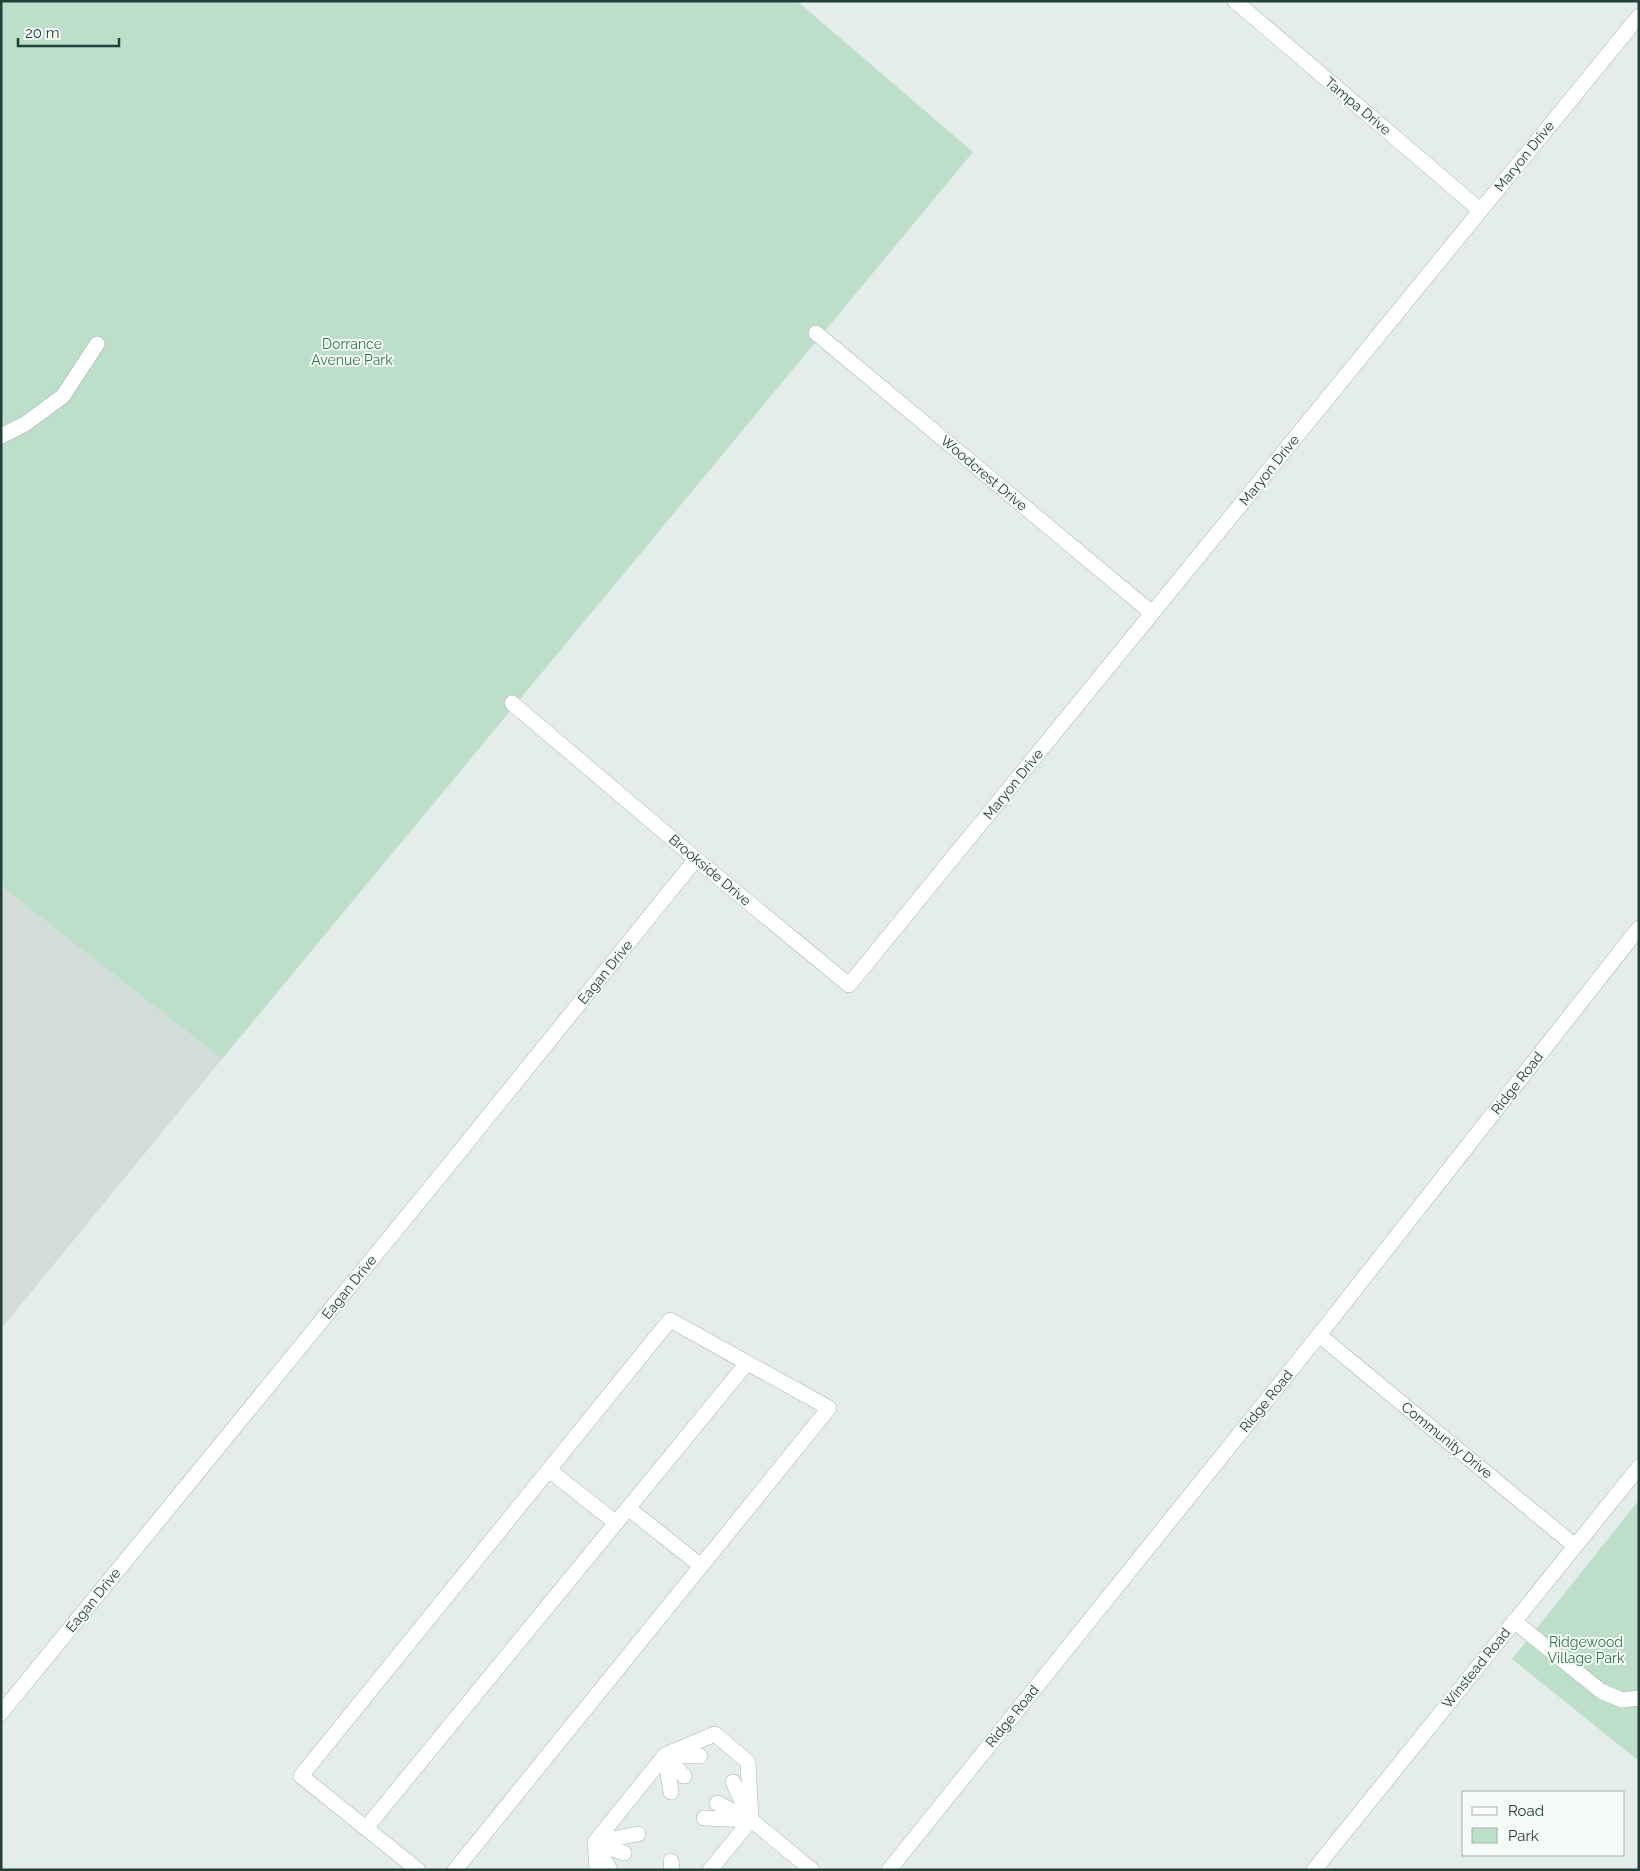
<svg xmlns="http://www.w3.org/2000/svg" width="1640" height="1871" viewBox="0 0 1640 1871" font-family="Raleway,sans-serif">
	<rect width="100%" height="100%" fill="#e4edea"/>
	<path fill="#d2ddd9" d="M1,886L222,1059L1,1329Z"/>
	<g fill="#bddec8">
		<path d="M1,1H797L973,152L222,1059L1,886Z"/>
		<path d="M1639,1500V1761L1512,1659Z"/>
	</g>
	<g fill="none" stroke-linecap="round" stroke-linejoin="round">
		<g stroke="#a6b5b1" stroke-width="16">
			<g id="service">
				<path d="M1,436L25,424L63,396L97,344"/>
				<path d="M549,1470L616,1523"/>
				<path d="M628,1508L701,1566"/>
				<path d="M1514,1621L1601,1691L1622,1700L1639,1698"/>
				<path d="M665,1755L671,1792"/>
				<path d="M665,1755L684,1776"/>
				<path d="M672,1755L700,1756"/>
				<path d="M733,1782L747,1812"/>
				<path d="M717,1803L745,1817"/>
				<path d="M704,1818L751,1820"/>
				<path d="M366,1828L747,1363"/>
				<path d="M595,1842L638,1834"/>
				<path d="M596,1843L624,1853"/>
				<path d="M598,1848L610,1870"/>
				<path d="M671,1861L672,1870"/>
				<path d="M418,1870L301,1776L670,1320L829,1408L455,1870"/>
				<path d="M597,1870L595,1842L665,1755L715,1734L748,1762L751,1820"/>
				<path d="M710,1870L751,1820L812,1870"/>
			</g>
		</g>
		<g stroke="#a6b5b1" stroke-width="16">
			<g id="minor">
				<path d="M1235,1L1480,210"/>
				<path d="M816,333L1152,613"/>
				<path d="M512,703L696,859L849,985L1639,16"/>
				<path d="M1319,1335L1575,1546"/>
				<path d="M1,1713L444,1171L696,859"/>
				<path d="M1314,1870L1639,1467"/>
			</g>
		</g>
		<g stroke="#a6b5b1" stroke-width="16">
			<path id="tertiary" d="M889,1870L1319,1335L1639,928"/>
		</g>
		<use href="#service" stroke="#fff" stroke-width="15"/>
		<use href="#minor" stroke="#fff" stroke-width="15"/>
		<use href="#tertiary" stroke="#fff" stroke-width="15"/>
	</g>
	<g text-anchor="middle" stroke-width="4" stroke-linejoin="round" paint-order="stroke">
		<g font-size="14" fill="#233f39" stroke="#f5faf7">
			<text transform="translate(1358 106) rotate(40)" y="5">Tampa Drive</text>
			<text transform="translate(1524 156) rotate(-51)" y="5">Maryon Drive</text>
			<text transform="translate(1269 470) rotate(-51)" y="5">Maryon Drive</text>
			<text transform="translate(984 473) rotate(40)" y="5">Woodcrest Drive</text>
			<text transform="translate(1013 784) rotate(-51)" y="5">Maryon Drive</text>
			<text transform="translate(710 870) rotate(40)" y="5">Brookside Drive</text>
			<text transform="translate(605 972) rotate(-51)" y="5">Eagan Drive</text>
			<text transform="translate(1517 1083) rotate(-52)" y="5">Ridge Road</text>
			<text transform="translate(349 1287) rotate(-51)" y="5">Eagan Drive</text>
			<text transform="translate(1266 1401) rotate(-51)" y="5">Ridge Road</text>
			<text transform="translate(1447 1440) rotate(39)" y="5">Community Drive</text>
			<text transform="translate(93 1600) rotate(-51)" y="5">Eagan Drive</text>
			<text transform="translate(1476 1668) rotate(-51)" y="5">Winstead Road</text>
			<text transform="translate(1012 1716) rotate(-51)" y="5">Ridge Road</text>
		</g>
		<g font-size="14" fill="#2e764e" stroke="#f5faf7">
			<text x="352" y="349">Dorrance<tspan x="352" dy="16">Avenue Park</tspan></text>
			<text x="1586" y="1647">Ridgewood<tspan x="1586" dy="16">Village Park</tspan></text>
		</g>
	</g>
	<rect width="1640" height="1871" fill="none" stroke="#233f39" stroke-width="5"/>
	<rect x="1462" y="1791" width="162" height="65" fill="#f5faf7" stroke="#a1afab"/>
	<rect x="1472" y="1807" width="25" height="8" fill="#ffffff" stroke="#a1afab"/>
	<text x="1508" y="1816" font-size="15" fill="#233f39">Road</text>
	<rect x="1472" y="1828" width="25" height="15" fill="#bddec8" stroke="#a1afab"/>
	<text x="1508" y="1841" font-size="15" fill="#233f39">Park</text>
	<path d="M18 38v8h101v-8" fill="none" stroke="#233f39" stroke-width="2.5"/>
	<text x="25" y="38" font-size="15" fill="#233f39" stroke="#f5faf7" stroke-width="4" paint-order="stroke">20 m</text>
</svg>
